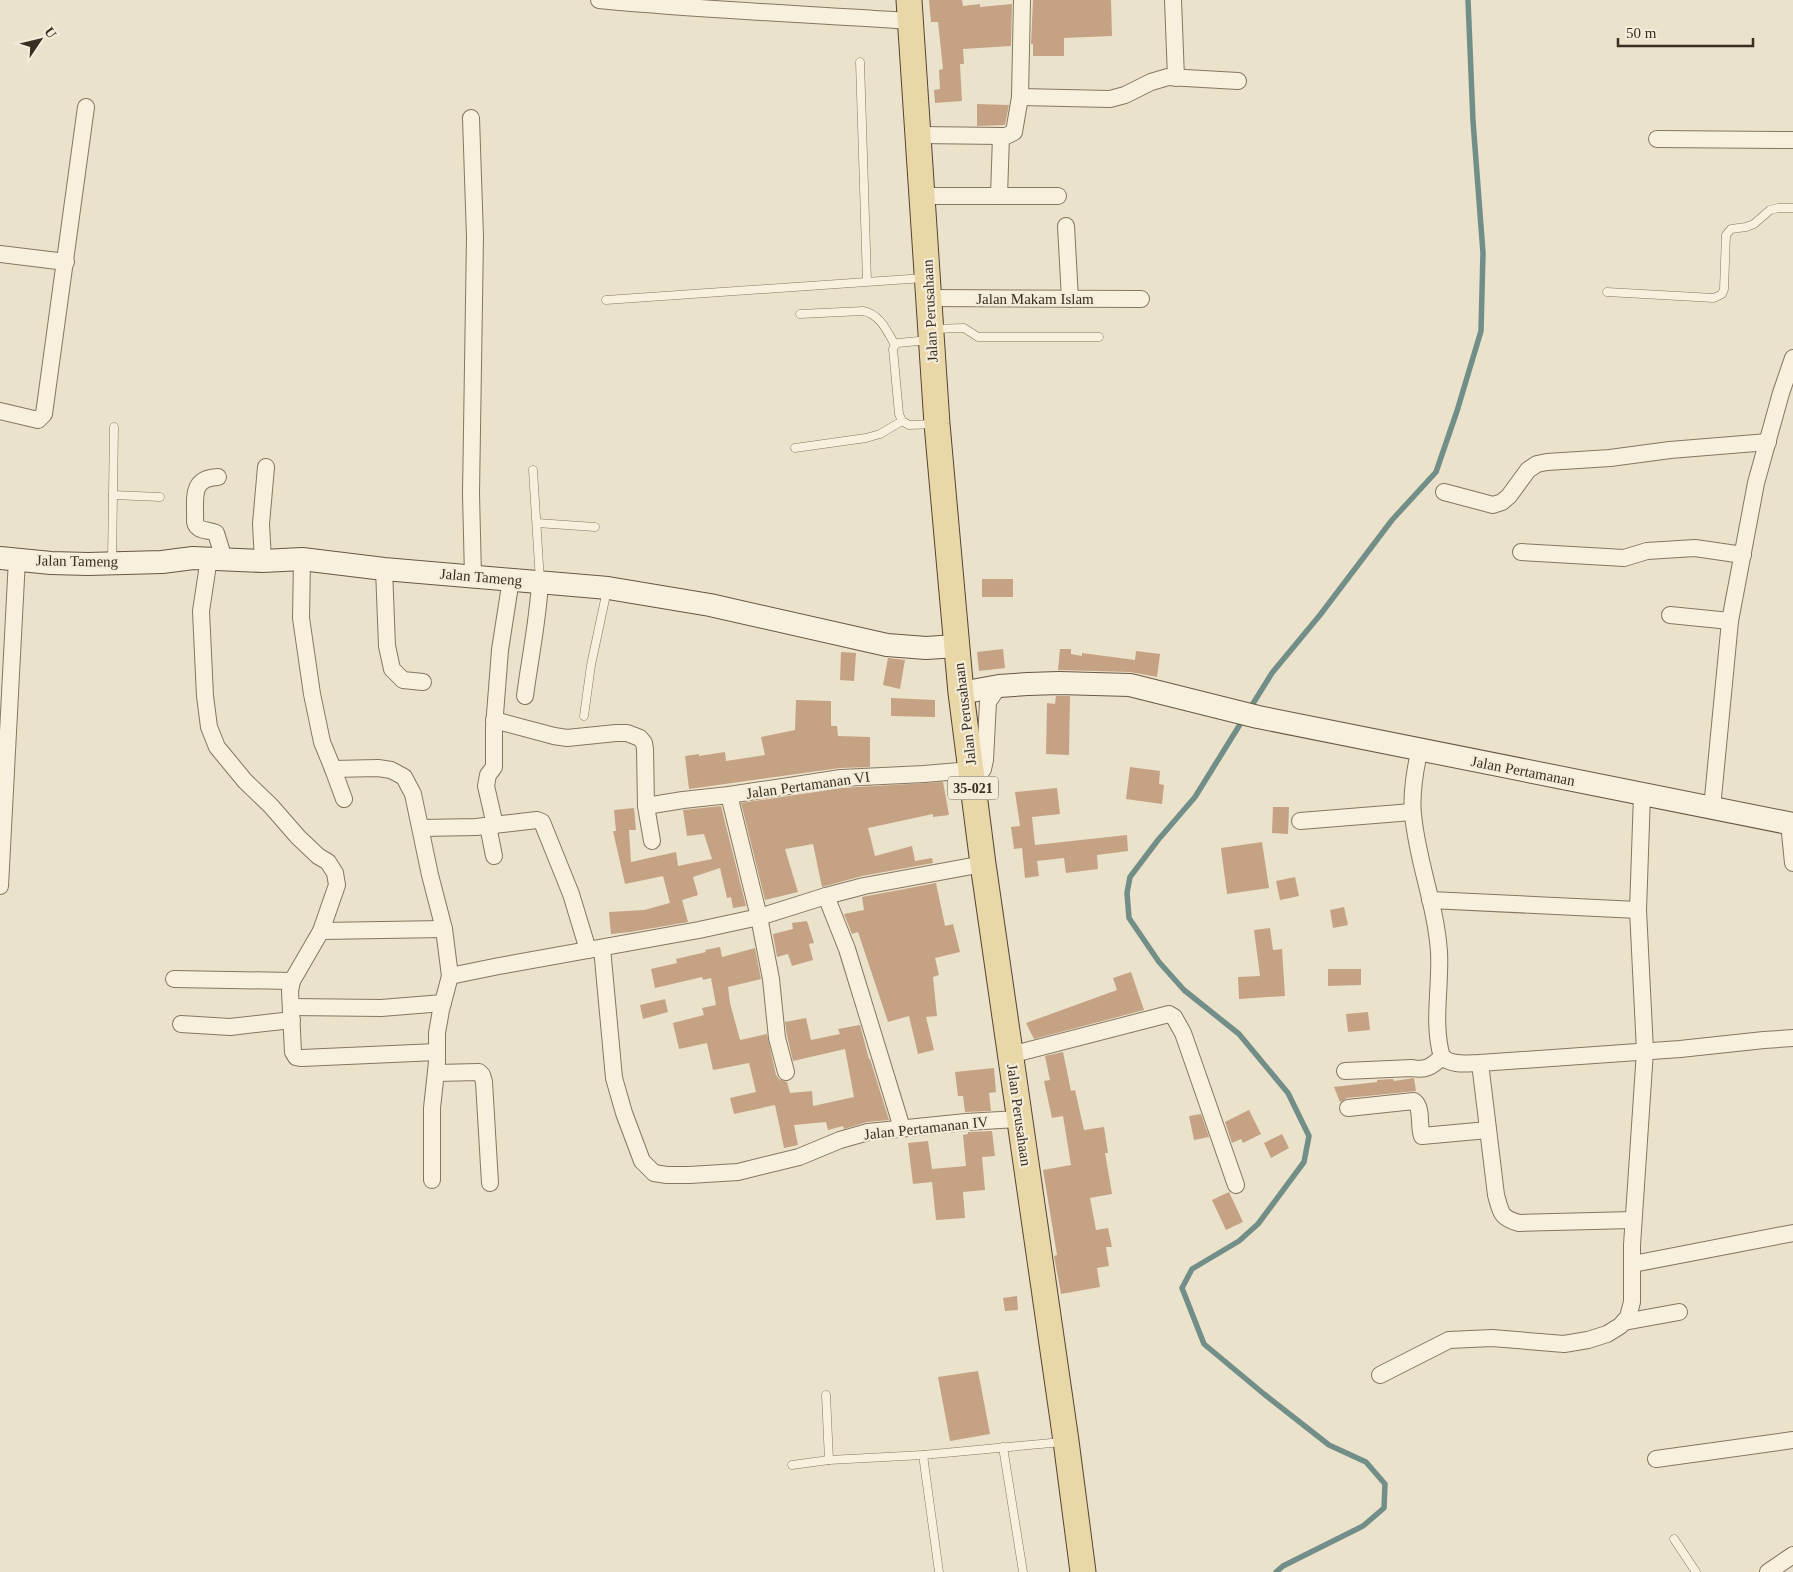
<svg xmlns="http://www.w3.org/2000/svg" width="1793" height="1572" viewBox="0 0 1793 1572" font-family="Georgia,serif">
	<rect width="100%" height="100%" fill="#ebe2cb"/>
	<g fill="none" stroke-linecap="round" stroke-linejoin="round">
		<g stroke="#728e88" stroke-width="5.5">
			<path d="M1249,710L1272,673L1320,615L1392,520L1436,472L1457,411L1481,331L1483,253L1473,121L1468,0"/>
			<path d="M1244,718L1195,797L1158,840L1130,877L1127,893L1129,918L1159,962L1184,990L1239,1034L1288,1093L1309,1136L1304,1162L1258,1224L1239,1241L1192,1269L1182,1288L1204,1344L1264,1394L1329,1445L1366,1462L1385,1484L1384,1508L1363,1526L1283,1566L1276,1572"/>
		</g>
	</g>
	<g fill="#c5a284">
		<path d="M929,0H962L963,6L980,4V7L1012,4L1011,46L963,49L964,64H960L962,101L935,103L934,90L940,89L939,70L943,69L938,22H931Z"/>
		<path d="M1033,0H1111L1112,36L1064,38V56H1033V44H1031Z"/>
		<path d="M977,104L1009,105L1005,125L977,126Z"/>
		<rect x="982" y="579" width="31" height="18"/>
		<path d="M1003,649L1005,668L979,671L977,652Z"/>
		<path d="M1060,649H1071V654L1082,656V653L1135,660L1136,651L1160,654L1157,677L1130,672L1058,670Z"/>
		<path d="M841,652L856,653L854,681L840,680Z"/>
		<path d="M888,658L905,660L900,689L883,685Z"/>
		<path d="M1056,696H1070L1069,755L1046,754L1047,703L1055,704Z"/>
		<path d="M891,698L935,700V717L891,716Z"/>
		<path d="M796,700L831,701V726H837L838,736L870,737V767L840,768L689,789L685,756L699,754V756L725,752L726,761L765,755L761,737L795,730Z"/>
		<path d="M1130,767L1160,771L1159,784L1164,785L1162,804L1126,799Z"/>
		<path d="M943,782L949,815L933,817V814L868,828L875,856L912,846L915,861L932,858L933,863L862,876L822,887L813,844L785,849L798,892L765,900L741,803L842,788Z"/>
		<path d="M1057,788L1060,814L1032,817L1035,845L1127,835L1128,851L1097,855L1098,869L1066,873L1064,858L1037,861L1039,876L1025,878L1022,848L1014,849L1011,827L1020,826L1015,792Z"/>
		<path d="M721,806L746,906L733,908L731,897L727,898L720,868L693,877L698,895L682,900L688,922L630,932L611,934L609,912L644,910L670,903L663,876L625,884L613,831H616L614,810L634,808L636,830H629L631,862L676,852L678,866L712,859L704,834L687,836L683,810Z"/>
		<path d="M1273,807H1289L1288,834L1272,833Z"/>
		<path d="M1262,842L1269,888L1227,894L1221,848Z"/>
		<path d="M1295,877L1299,896L1280,900L1276,881Z"/>
		<path d="M936,883L945,926L953,924L960,952L935,958L939,975L933,977L937,1016L926,1017L934,1050L918,1054L909,1016L888,1022L858,932L852,934L844,914L864,910L862,897Z"/>
		<path d="M1344,907L1348,925L1333,928L1330,910Z"/>
		<path d="M807,921L814,943L809,944L813,960L792,966L788,954L777,957L773,934L793,929L792,923Z"/>
		<path d="M1270,928L1273,950L1282,949L1285,996L1239,999L1238,977L1260,976L1254,930Z"/>
		<path d="M720,947L722,957L755,948L761,979L728,987L730,1003L740,1040L767,1034L776,1075L779,1079L787,1082L790,1093L812,1091L813,1106L854,1097L845,1049L793,1061L787,1036L785,1022L806,1018L811,1040L840,1034L838,1029L860,1025L869,1059H870L889,1120L867,1122L844,1129L843,1126L828,1130L826,1122L794,1125L798,1145L784,1148L775,1105L734,1114L730,1098L756,1092L749,1063L713,1070L707,1043L679,1049L673,1023L704,1015L702,1008L716,1005L711,978L703,980L702,977L655,988L651,969L677,963L676,959L706,952L705,950Z"/>
		<path d="M1328,969H1361V985L1328,986Z"/>
		<path d="M1131,972L1144,1010L1034,1039L1026,1023L1117,990L1113,978Z"/>
		<path d="M665,999L668,1012L643,1019L640,1005Z"/>
		<path d="M1368,1012L1370,1030L1348,1032L1346,1014Z"/>
		<path d="M1063,1052L1071,1091L1075,1090L1084,1130L1104,1127L1108,1153H1105L1112,1194L1090,1198L1096,1230L1108,1228L1112,1247H1106L1109,1266L1097,1268L1100,1287L1061,1294L1054,1256L1057,1255L1043,1170L1071,1165L1063,1116L1052,1118L1044,1081L1050,1080L1045,1056Z"/>
		<path d="M994,1068L996,1092L989,1093L991,1111L965,1112L963,1096H958L955,1072Z"/>
		<path d="M1414,1078L1416,1091L1347,1098L1340,1102L1334,1087L1377,1082V1080L1393,1079L1394,1081Z"/>
		<path d="M1249,1110L1261,1134L1243,1143L1241,1139L1232,1143L1225,1122Z"/>
		<path d="M1201,1114L1209,1137L1194,1140L1189,1116Z"/>
		<path d="M992,1131L995,1156L982,1157L985,1190L963,1192L965,1218L936,1220L932,1182L913,1184L908,1143L928,1141L932,1169L966,1166L963,1135L968,1134V1132Z"/>
		<path d="M1282,1134L1289,1148L1271,1158L1264,1143Z"/>
		<path d="M1229,1192L1243,1222L1226,1230L1212,1200Z"/>
		<path d="M1017,1296L1018,1310L1005,1311L1003,1298Z"/>
		<path d="M978,1371L990,1434L950,1441L938,1377Z"/>
	</g>
	<g fill="none" stroke-linecap="round" stroke-linejoin="round">
		<g stroke="#867660" stroke-width="9">
			<g id="lane">
				<path d="M860,62L867,281"/>
				<path d="M1607,292L1714,298L1722,294L1724,289L1726,235L1731,229L1746,227L1754,224L1770,210L1778,208H1793"/>
				<path d="M606,300L924,278"/>
				<path d="M800,314L863,311C880,314 887,331 895,345"/>
				<path d="M933,329L964,328L978,337H1099"/>
				<path d="M929,340L898,343L895,345L893,349L899,414L902,421L909,425L935,424"/>
				<path d="M795,448L866,438L880,434L902,421"/>
				<path d="M533,470L540,581"/>
				<path d="M113,495L160,497"/>
				<path d="M537,523L595,527"/>
				<path d="M112,561L114,427"/>
				<path d="M584,716L591,665L607,590"/>
				<path d="M826,1395L829,1460"/>
				<path d="M1003,1447L1023,1572"/>
				<path d="M923,1455L939,1572"/>
				<path d="M792,1465L829,1460L923,1455L1062,1442"/>
				<path d="M1674,1539L1696,1572"/>
			</g>
		</g>
		<g stroke="#867660" stroke-width="18">
			<g id="street">
				<path d="M599,0C702,10 806,14 909,21"/>
				<path d="M1173,0L1176,78"/>
				<path d="M1020,97L1110,99L1125,95L1151,82L1168,77L1238,81"/>
				<path d="M471,118L475,237L471,494L473,576"/>
				<path d="M919,135L1001,136H1006L1014,132L1020,97L1022,0"/>
				<path d="M1657,139L1793,140"/>
				<path d="M921,196H1058"/>
				<path d="M999,196L1001,136"/>
				<path d="M1066,226L1070,299"/>
				<path d="M0,254L66,262"/>
				<path d="M929,298L1141,299"/>
				<path d="M0,411L38,420L44,414L86,107"/>
				<path d="M218,477C189,478 196,500 195,522C197,532 208,529 216,533L224,559"/>
				<path d="M1444,492L1493,505L1502,502L1509,496L1528,470L1537,464L1547,462L1610,458L1670,450L1768,442"/>
				<path d="M1521,552L1624,558L1647,551L1695,548L1743,555"/>
				<path d="M209,558L201,611L205,696L209,727L217,747L245,781L271,806L298,837L318,856L328,862L335,873L337,885L321,931L292,981L290,991L293,1052L296,1057L302,1058L437,1052"/>
				<path d="M302,559L301,618L312,694L322,742L333,769L378,768L391,770L404,777L413,794L430,875L444,929L450,976L499,966L699,930L759,917L826,896L864,886L983,864"/>
				<path d="M263,561L261,524L266,467"/>
				<path d="M384,569L387,646L392,669L403,680L423,682"/>
				<path d="M1670,615L1730,621"/>
				<path d="M525,696C530,658 538,620 540,582"/>
				<path d="M494,720L554,736L567,738L616,733H627L640,738L644,743L645,749L646,806L652,841"/>
				<path d="M1420,750C1415,767 1411,797 1413,814C1417,861 1436,905 1439,952C1441,986 1432,1024 1442,1057C1453,1066 1467,1063 1480,1063L1680,1049L1764,1040L1793,1038"/>
				<path d="M333,769L344,799"/>
				<path d="M972,783L983,769L985,760L988,702L999,686"/>
				<path d="M729,795L759,917L771,979L777,1038L786,1072"/>
				<path d="M646,806L683,800L729,795L841,778L924,774L971,770"/>
				<path d="M1712,808L1730,621L1756,483L1781,393L1793,358"/>
				<path d="M1300,821L1412,812"/>
				<path d="M1789,823L1793,863"/>
				<path d="M495,825L486,786L488,775L494,767V727L500,650L511,579"/>
				<path d="M488,826L494,856"/>
				<path d="M421,828L476,827L537,820L542,822L571,894L588,950"/>
				<path d="M0,886L17,559"/>
				<path d="M826,896L847,949L902,1128"/>
				<path d="M1430,900L1638,910"/>
				<path d="M321,931L444,929"/>
				<path d="M602,948L614,1078L624,1113L642,1161L654,1173L667,1175H689L738,1172L799,1157L840,1140L868,1132L966,1122L1020,1119"/>
				<path d="M174,979L292,981"/>
				<path d="M291,1007L381,1008L443,1003"/>
				<path d="M181,1024L230,1027L292,1020"/>
				<path d="M1010,1055L1169,1014L1174,1017L1183,1033L1236,1185"/>
				<path d="M1480,1063L1496,1195C1501,1212 1500,1218 1519,1223L1633,1220"/>
				<path d="M1345,1071L1412,1068C1426,1071 1432,1066 1442,1057"/>
				<path d="M436,1073L479,1072L482,1075L484,1082L490,1183"/>
				<path d="M1348,1108L1414,1101C1423,1108 1418,1125 1422,1136L1488,1130"/>
				<path d="M432,1180V1108L437,1062V1033L441,1010L450,976"/>
				<path d="M1633,1264L1793,1233"/>
				<path d="M1624,1322L1679,1312"/>
				<path d="M1380,1375L1449,1340L1492,1338L1564,1344L1588,1340L1607,1334L1620,1326L1628,1317L1632,1302V1245L1645,1051L1638,910L1642,795"/>
				<path d="M1656,1459L1793,1440"/>
				<path d="M1768,1572L1793,1555"/>
			</g>
		</g>
		<g stroke="#685743" stroke-width="24">
			<g id="secondary">
				<path d="M0,558L51,563L88,564L162,562L193,558L263,561L302,559L384,569L608,588L710,605L887,645L926,648L957,646"/>
				<path d="M961,693L999,686L1028,684L1059,683L1130,685L1258,717L1793,824"/>
			</g>
		</g>
		<g stroke="#554434" stroke-width="27">
			<path id="primary" d="M909,0L937,424L961,693L983,864L1066,1441L1083,1572"/>
		</g>
		<use href="#lane" stroke="#f6f0dd" stroke-width="8"/>
		<use href="#street" stroke="#f6f0dd" stroke-width="16"/>
		<use href="#secondary" stroke="#f6f0dd" stroke-width="22"/>
		<use href="#primary" stroke="#e9d7a7" stroke-width="25"/>
	</g>
	<g text-anchor="middle" stroke-width="4.5" stroke-linejoin="round" paint-order="stroke">
		<rect fill="#f3ecd9" stroke="#706759" stroke-width="1" x="948" y="776.5" width="50" height="23" rx="4"/>
		<g font-size="14" font-weight="bold" fill="#382e22">
			<text x="973" y="793">35-021</text>
		</g>
		<g font-size="15" fill="#382e22" stroke="#f3ecd9">
			<text x="1035" y="304">Jalan Makam Islam</text>
			<text transform="translate(930 311) rotate(-93)" y="5">Jalan Perusahaan</text>
			<text transform="translate(77 561) rotate(1)" y="5">Jalan Tameng</text>
			<text transform="translate(481 577) rotate(5)" y="5">Jalan Tameng</text>
			<text transform="translate(965 714) rotate(-97)" y="5">Jalan Perusahaan</text>
			<text transform="translate(1523 771) rotate(11)" y="5">Jalan Pertamanan</text>
			<text transform="translate(808 785) rotate(-8)" y="5">Jalan Pertamanan VI</text>
			<text transform="translate(1019 1115) rotate(82)" y="5">Jalan Perusahaan</text>
			<text transform="translate(926 1128) rotate(-6)" y="5">Jalan Pertamanan IV</text>
		</g>
	</g>
	<g transform="translate(40 40) rotate(55)" stroke="#f3ecd9" stroke-width="4" paint-order="stroke">
	<path d="M0-4L9 19L0 12L-9 19Z" fill="#382e22"/>
	<text y="-8" font-size="14" font-weight="bold" text-anchor="middle" fill="#382e22">U</text>
	</g>
	<path d="M1618 38v8h135v-8" fill="none" stroke="#382e22" stroke-width="2.5"/>
	<text x="1626" y="38" font-size="15" fill="#382e22" stroke="#f3ecd9" stroke-width="4" paint-order="stroke">50 m</text>
</svg>
